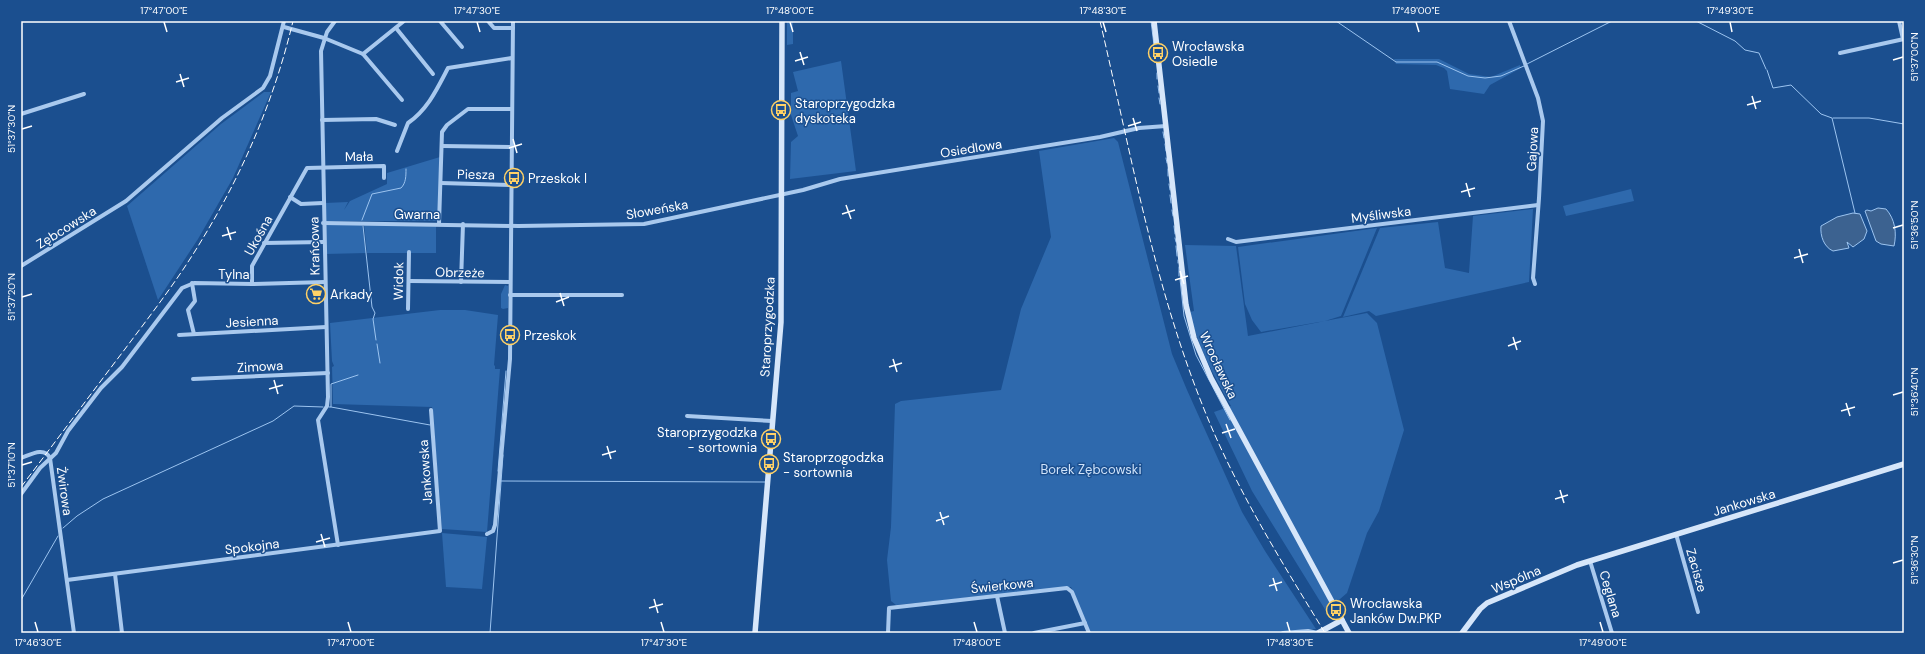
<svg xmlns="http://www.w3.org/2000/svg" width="1925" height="654" viewBox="0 0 1925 654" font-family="'DM Sans',sans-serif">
	<rect width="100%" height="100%" fill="#1b4f8f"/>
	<g fill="#2e69ad">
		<path d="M787,21H793V44L787,45Z"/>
		<path d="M1394,59H1439L1469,74L1491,77L1520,65L1521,68L1490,85L1484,94L1450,89L1447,71L1444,68L1436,65L1396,64Z"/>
		<path d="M841,61L856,171L790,179L791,142L798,136L791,115V93L798,91L793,72Z"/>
		<path d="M264,92H271L233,178L198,239L158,300L127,206L221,124Z"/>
		<path d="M1114,138L1118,142L1172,354L1187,390L1242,512L1265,551L1316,629L1260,633H1091L1071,587L896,605L891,601L887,560L891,527L895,404L901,401L1001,390L1021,309L1051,237L1039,151Z"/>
		<path d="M440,157L438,221H325V203L348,202L344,210L350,201L387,184V173Z"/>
		<path d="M1631,189L1634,201L1566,216L1563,206Z"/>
		<path d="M1533,209L1529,282L1376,316L1369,311L1343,317L1380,228L1438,222L1445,268L1469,273L1473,216Z"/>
		<path d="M326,224H362L366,253L325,254Z"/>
		<path d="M364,224L436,225V253H367Z"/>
		<path d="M1377,228L1341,316L1325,321L1367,313L1377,323L1404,430L1379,511L1367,533L1347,593L1326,611L1252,491L1214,412L1231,406C1214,376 1197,346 1190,312L1194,311L1185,245L1236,246L1248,336L1325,321L1261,332L1252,320L1245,304L1238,247Z"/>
		<path d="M505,285L508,286V308L503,309L501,308V294Z"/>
		<path d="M440,310H465L498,315L494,365L495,366V369H500L487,532L442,529L432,407L333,404L332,367L334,366L332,361L330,323Z"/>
		<path d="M442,533L487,537L482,589L446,587Z"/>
	</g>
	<g fill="#3c6290" stroke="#9cc4f0">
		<path d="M1878,208L1886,209C1895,219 1897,233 1894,246L1881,244L1876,241L1865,211L1867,210L1871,211Z"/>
		<path d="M1853,213L1860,214L1867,231L1864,239L1853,247L1847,242L1849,248L1833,251C1824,247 1820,236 1821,226L1837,217Z"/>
	</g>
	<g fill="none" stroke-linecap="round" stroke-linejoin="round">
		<g stroke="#9cc4f0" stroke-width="1">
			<path d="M1151,21L1155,53"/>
			<path d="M1336,21L1396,62H1437L1468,76L1485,78L1501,76L1524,66"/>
			<path d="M1696,21L1735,41L1745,50L1759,53L1766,69"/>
			<path d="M1527,64L1612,21"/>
			<path d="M1767,70L1773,88L1791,85L1821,114L1832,118L1855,213"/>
			<path d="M1157,73V79"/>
			<path d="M1158,86L1159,93"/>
			<path d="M1159,98L1160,104"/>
			<path d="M1833,118H1869L1904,124"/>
			<path d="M1163,132L1164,138"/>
			<path d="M1165,144L1166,151"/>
			<path d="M1166,158L1167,163"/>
			<path d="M1168,169V176"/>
			<path d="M1169,184L1170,190"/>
			<path d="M1170,195L1171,203"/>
			<path d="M1172,210L1173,216"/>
			<path d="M362,220L372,194L401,188C406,183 406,176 406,169"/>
			<path d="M363,226L372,307L375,313L373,319L376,340"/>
			<path d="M1174,226L1175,234"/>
			<path d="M1175,238L1176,242"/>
			<path d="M1176,246L1177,256"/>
			<path d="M1178,260V263"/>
			<path d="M1179,267V276"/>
			<path d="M1180,279L1184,316L1196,355L1230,420"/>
			<path d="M377,344L380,363"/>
			<path d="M329,407H331V384L358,375"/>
			<path d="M331,407L430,425"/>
			<path d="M498,471L506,371"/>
			<path d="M501,481L765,482"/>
			<path d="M63,528L77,516L103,499L273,421L294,406L323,407"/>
			<path d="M21,600L58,536"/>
			<path d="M490,633L503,455"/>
		</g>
		<g stroke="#a9c9ee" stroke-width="4">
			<path d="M335,21L327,32L321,51L328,397L327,406L318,420L338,545"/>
			<path d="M440,21L462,47"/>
			<path d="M488,21L494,28H513"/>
			<path d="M1509,21L1538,98L1543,121L1539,198L1533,278L1535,284"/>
			<path d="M1899,21L1903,39"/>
			<path d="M284,27L324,38L363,54L402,100"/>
			<path d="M396,28L433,74"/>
			<path d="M1840,53L1904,39"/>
			<path d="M363,54L404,21"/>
			<path d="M21,114L84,94"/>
			<path d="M322,120L376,119L395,125"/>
			<path d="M442,146L512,147"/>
			<path d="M397,151L408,123C428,109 437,89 448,68L512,58"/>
			<path d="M441,183L512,185"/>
			<path d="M290,197L301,204L323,203"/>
			<path d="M323,223L518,226L644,224L803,190L840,179L1100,137L1139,128L1166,126"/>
			<path d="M439,224L442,132L447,125L468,109H512"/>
			<path d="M1228,239L1236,242L1538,205"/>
			<path d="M264,243L324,242"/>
			<path d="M21,266L126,201L222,118L263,88L270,76L284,21"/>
			<path d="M409,281L510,282"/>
			<path d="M461,282L463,224"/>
			<path d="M192,283L195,301L188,310L194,334"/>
			<path d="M252,284V266L307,168L384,166V178"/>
			<path d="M510,295H622"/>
			<path d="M408,309L409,252"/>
			<path d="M179,335L326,327"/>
			<path d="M193,379L328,373"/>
			<path d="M687,416L772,421"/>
			<path d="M21,458C30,455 44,446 50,458L74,633"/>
			<path d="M21,494L40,468L56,453L68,431L101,388L122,367L182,288L194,283L252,284L325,282"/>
			<path d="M487,534L493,531L495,525L510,359L513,21"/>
			<path d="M1676,534L1698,612"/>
			<path d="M1590,561L1612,633"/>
			<path d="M115,574L122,633"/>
			<path d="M67,580L440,531L431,410"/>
			<path d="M997,596L1005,633"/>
			<path d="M888,633L889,608L1067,588L1072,592L1089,633"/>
			<path d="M1034,633L1085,623"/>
			<path d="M1283,633L1308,631L1318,633"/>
		</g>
		<g stroke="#d6e6fa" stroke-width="5.5">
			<path d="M1154,21L1186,305L1194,338L1211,378L1349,633"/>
			<path d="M755,633L781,322L782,21"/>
			<path d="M1318,633L1342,620"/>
			<path d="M1462,633L1480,609L1487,603L1577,565L1904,464"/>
		</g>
		<g stroke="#fff" stroke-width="1" stroke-dasharray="7 3" stroke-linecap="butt">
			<path d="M1100,21C1130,149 1153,281 1202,404C1234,486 1280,559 1325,633"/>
			<path d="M21,487C56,441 90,395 125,349C152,313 180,277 203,238C244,171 275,97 293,21"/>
		</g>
	</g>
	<path fill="none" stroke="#fff" stroke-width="1.5" d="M164,22L167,32M477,22L480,32M790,22L793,32M1103,22L1106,32M1416,22L1419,32M1730,22L1732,32M800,52L804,65M1893,60L1903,57M795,61L808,57M180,74L184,87M176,82L189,78M1752,96L1756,109M1747,105L1761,101M1133,118L1137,131M1128,126L1141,122M22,129L32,126M513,139L517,153M509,148L522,144M1466,183L1470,197M1461,192L1475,188M846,205L851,219M842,214L855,210M227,227L231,240M1893,228L1903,225M222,236L236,232M1799,249L1803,263M1794,258L1808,254M1180,271L1184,284M1175,280L1188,276M560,293L564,306M22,297L32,294M556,302L569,297M1513,337L1517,350M1508,346L1521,341M893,359L897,372M889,367L902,363M274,380L278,394M269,389L283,385M1893,395L1903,392M1846,403L1850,416M1841,411L1855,407M1226,424L1231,438M1222,433L1235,429M607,446L611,459M602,455L616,451M22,465L32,462M1560,490L1564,503M1555,499L1568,495M940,512L944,525M936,521L949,516M321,534L325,547M316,542L330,538M1893,563L1903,560M1273,578L1277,591M1269,586L1282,582M654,599L658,613M649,608L663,604M35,622L38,632M348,622L351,632M661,622L664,632M974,622L977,632M1287,622L1290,632M1600,622L1603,632"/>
	<defs>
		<g id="bus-ring" transform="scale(1)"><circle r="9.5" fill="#1b4f8f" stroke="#ffd166" stroke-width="1.5"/><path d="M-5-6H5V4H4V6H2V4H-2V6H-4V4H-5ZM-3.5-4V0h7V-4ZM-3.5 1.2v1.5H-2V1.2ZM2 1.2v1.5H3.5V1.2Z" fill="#ffd166"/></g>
		<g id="supermarket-ring" transform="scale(1)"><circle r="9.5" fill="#1b4f8f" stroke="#ffd166" stroke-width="1.5"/><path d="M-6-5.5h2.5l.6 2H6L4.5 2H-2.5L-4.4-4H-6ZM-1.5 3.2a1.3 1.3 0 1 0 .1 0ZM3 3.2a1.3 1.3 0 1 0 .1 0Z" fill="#ffd166"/></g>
	</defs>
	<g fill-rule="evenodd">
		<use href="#bus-ring" x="1158" y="53"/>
		<use href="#bus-ring" x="781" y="110"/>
		<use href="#bus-ring" x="514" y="178"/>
		<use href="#supermarket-ring" x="316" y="294"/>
		<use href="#bus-ring" x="510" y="335"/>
		<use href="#bus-ring" x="771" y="439"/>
		<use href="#bus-ring" x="769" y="464"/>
		<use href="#bus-ring" x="1336" y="610"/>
	</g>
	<g text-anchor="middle" stroke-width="3" stroke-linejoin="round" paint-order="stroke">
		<g font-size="13" fill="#fff" stroke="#1b4f8f" text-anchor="start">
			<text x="1172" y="51">Wrocławska<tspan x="1172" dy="15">Osiedle</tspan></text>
			<text x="795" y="108">Staroprzygodzka<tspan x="795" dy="15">dyskoteka</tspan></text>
			<text x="528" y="183">Przeskok I</text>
			<text x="330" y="299">Arkady</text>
			<text x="524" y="340">Przeskok</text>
			<text x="757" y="437" text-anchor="end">Staroprzygodzka<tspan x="757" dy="15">- sortownia</tspan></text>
			<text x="783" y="462">Staroprzogodzka<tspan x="783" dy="15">- sortownia</tspan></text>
			<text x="1350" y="608">Wrocławska<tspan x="1350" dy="15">Janków Dw.PKP</tspan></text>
		</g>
		<g font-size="13" fill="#fff" stroke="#1b4f8f">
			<text transform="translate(971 148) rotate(-9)" y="5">Osiedlowa</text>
			<text transform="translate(1532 149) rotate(-87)" y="5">Gajowa</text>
			<text transform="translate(359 156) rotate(-1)" y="5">Mała</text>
			<text transform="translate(476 174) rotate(1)" y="5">Piesza</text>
			<text transform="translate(657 209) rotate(-10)" y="5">Słoweńska</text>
			<text x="417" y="219">Gwarna</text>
			<text transform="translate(1381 214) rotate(-7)" y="5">Myśliwska</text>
			<text transform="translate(66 227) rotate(-32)" y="5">Zębcowska</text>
			<text transform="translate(258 235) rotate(-61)" y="5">Ukośna</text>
			<text transform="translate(314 246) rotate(-91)" y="5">Krańcowa</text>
			<text transform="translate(460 272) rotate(1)" y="5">Obrzeże</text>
			<text x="234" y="279">Tylna</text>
			<text transform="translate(398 281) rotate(-89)" y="5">Widok</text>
			<text transform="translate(252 321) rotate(-3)" y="5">Jesienna</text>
			<text transform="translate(767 327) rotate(-87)" y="5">Staroprzygodzka</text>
			<text transform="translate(1219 365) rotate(65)" y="5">Wrocławska</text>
			<text transform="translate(260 366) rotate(-3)" y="5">Zimowa</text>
			<text transform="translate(425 472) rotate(-94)" y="5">Jankowska</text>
			<text transform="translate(65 491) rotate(82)" y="5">Żwirowa</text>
			<text transform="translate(1744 502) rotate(-17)" y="5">Jankowska</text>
			<text transform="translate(252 546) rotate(-7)" y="5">Spokojna</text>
			<text transform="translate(1697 570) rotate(74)" y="5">Zacisze</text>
			<text transform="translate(1516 579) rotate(-23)" y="5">Wspólna</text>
			<text transform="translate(1002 585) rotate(-6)" y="5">Świerkowa</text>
			<text transform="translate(1611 594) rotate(73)" y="5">Ceglana</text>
		</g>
		<g font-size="13" fill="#cfe3fa" stroke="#1b4f8f">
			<text x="1091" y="474">Borek Zębcowski</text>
		</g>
	</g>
	<rect width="1925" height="654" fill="none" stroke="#1b4f8f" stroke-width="44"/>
	<rect x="22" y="22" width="1881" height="610" fill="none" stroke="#fff" stroke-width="1.5"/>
	<g font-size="10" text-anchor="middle" fill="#fff">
		<text x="164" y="14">17°47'00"E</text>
		<text x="477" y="14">17°47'30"E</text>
		<text x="790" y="14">17°48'00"E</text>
		<text x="1103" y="14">17°48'30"E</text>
		<text x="1416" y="14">17°49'00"E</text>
		<text x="1730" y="14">17°49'30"E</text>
		<text transform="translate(1914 57) rotate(-90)" y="4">51°37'00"N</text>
		<text transform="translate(11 129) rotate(-90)" y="4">51°37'30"N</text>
		<text transform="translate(1914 225) rotate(-90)" y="4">51°36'50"N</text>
		<text transform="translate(11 297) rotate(-90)" y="4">51°37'20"N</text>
		<text transform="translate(1914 392) rotate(-90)" y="4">51°36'40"N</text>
		<text transform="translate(11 465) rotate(-90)" y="4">51°37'10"N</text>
		<text transform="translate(1914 560) rotate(-90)" y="4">51°36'30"N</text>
		<text x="38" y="646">17°46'30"E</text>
		<text x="351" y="646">17°47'00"E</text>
		<text x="664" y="646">17°47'30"E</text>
		<text x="977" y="646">17°48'00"E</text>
		<text x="1290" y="646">17°48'30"E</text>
		<text x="1603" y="646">17°49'00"E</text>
	</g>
</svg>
